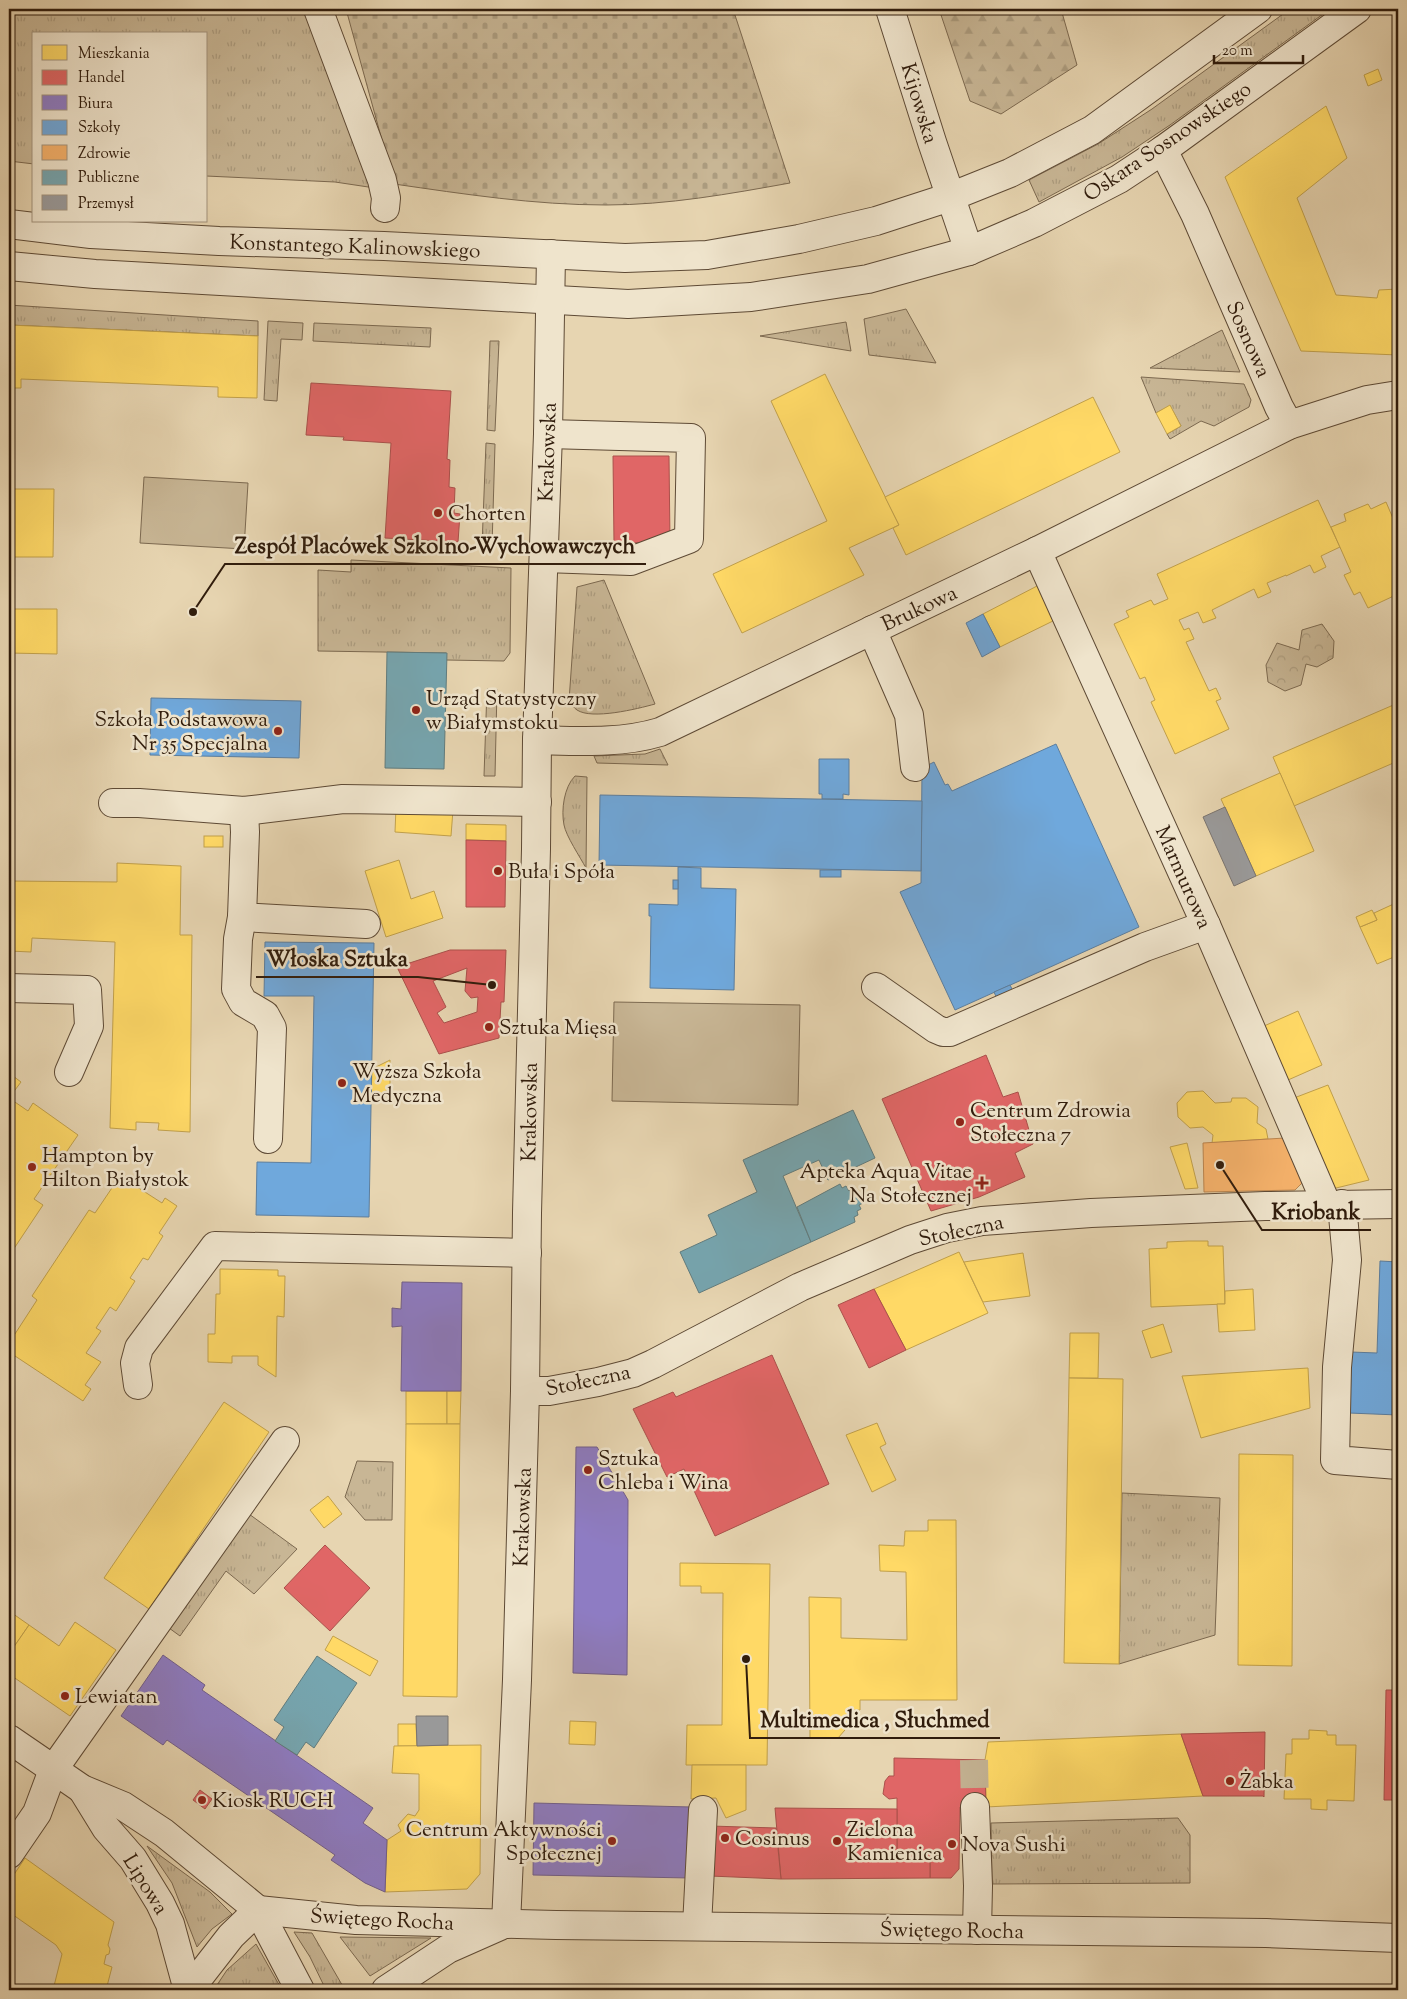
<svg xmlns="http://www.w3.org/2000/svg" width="1407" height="1999" viewBox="0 0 1407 1999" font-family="'Sorts Mill Goudy',serif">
	<defs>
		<pattern id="grass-tufts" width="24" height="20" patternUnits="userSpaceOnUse" patternTransform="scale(1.25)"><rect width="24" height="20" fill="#c8b695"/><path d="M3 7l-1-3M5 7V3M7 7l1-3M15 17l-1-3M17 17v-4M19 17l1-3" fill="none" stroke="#ac9c7f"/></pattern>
		<pattern id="forest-firs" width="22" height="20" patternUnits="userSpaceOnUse" patternTransform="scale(1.25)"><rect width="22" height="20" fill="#c8b695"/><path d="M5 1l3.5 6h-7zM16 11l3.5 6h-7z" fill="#ac9c7f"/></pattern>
		<pattern id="cemetery-stones" width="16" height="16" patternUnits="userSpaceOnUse" patternTransform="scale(1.25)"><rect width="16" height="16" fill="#c8b695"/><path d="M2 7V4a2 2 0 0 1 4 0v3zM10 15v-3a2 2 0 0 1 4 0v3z" fill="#ac9c7f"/></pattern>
		<pattern id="park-crowns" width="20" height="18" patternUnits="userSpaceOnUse" patternTransform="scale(1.25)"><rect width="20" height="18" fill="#c8b695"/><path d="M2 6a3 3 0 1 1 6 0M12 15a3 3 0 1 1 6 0" fill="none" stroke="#ac9c7f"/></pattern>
	</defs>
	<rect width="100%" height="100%" fill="#e7d5b1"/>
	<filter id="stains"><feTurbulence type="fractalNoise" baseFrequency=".004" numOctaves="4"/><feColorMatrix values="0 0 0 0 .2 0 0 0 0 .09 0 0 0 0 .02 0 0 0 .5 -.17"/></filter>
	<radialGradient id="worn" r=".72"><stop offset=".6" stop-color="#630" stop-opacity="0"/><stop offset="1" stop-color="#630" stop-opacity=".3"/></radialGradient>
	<g fill="url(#grass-tufts)" stroke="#7c6950">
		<path d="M9,9H307L375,188L335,182L206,176V34H34V164L9,161Z"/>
		<path d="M1290,9H1330L1170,125L1122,157L1039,202L1029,180L1098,144L1152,109Z"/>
		<path d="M9,305L258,321V336L9,325Z"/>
		<path d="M906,309L936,363L869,355L864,319Z"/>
		<path d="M268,321L303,323L302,340L281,339L277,401L264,400Z"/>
		<path d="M846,322L851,351L760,336Z"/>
		<path d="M314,323L431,328L430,347L313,341Z"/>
		<path d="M1222,330L1240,372L1150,368Z"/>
		<path d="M490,341H499L495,431L487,430Z"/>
		<path d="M1141,377L1244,384L1251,400L1249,407L1214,426L1201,421L1170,439L1167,434L1181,426L1170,406L1156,413Z"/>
		<path d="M486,443L495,444L492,547L482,546Z"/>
		<path d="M351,560L511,568L510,653L504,661L446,660V653L318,651V570L351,572Z"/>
		<path d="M604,580L655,704C637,709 592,720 577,710C574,708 571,704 569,701L577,587Z"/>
		<path d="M487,689H497L495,776H484Z"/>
		<path d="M660,749L668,765L597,763L594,756L645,754Z"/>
		<path d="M575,776L587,777L586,868C580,857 566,836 564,825C561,810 564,787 575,776Z"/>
		<path d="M357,1461L393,1462L392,1520H365L345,1497Z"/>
		<path d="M1122,1493L1220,1498L1215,1635L1119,1664Z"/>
		<path d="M249,1514L297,1549L254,1594L226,1571L180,1636L169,1628Z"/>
		<path d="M1178,1818L1190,1835V1883L992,1884L991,1823Z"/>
		<path d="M147,1846L210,1892L232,1914L212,1929L197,1947L172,1883Z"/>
		<path d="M294,1932L312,1933L345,1990H326L310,1957Z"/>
		<path d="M340,1937L431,1938L370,1976Z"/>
		<path d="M256,1944L282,1990H224L217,1985L227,1970Z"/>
	</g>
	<path fill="url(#forest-firs)" stroke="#7c6950" d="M939,9H1061L1077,65L1001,114L970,101Z"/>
	<path fill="url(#cemetery-stones)" stroke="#7c6950" d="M346,9H733L790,183C729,194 668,205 606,205C534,205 464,194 394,184Z"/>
	<path fill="url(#park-crowns)" stroke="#7c6950" d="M1322,624L1334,641L1333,658L1317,667L1306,664L1301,685L1285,691L1268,682L1266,665L1277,643L1299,650L1302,630Z"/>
	<g fill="#c8b695" stroke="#7c6950">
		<path d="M144,477L248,483L244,549L140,543Z"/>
		<path d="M614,1002L800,1005L798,1105L612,1101Z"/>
	</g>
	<g fill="#ffd966" stroke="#c1a04b">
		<path d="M1378,69L1382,80L1368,86L1364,75Z"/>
		<path d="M1326,106L1347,158L1297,198L1336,295L1377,298L1379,290L1398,289V355L1301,351L1225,177Z"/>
		<path d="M9,325L258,336L257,398L218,397V387L21,379V388H9Z"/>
		<path d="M825,374L899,525L849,548L864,575L742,633L713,574L827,521L771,401Z"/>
		<path d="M1093,397L1120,452L906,555L893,528L899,525L885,497Z"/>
		<path d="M1170,405L1181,426L1167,434L1156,413Z"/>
		<path d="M9,489H54L53,557H9Z"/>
		<path d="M1318,500L1340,547L1321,556L1326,567L1314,573L1310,565L1286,576V575L1267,583L1271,592L1258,598L1254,589L1212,610L1216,618L1203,623L1198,612L1179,620L1184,630L1189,628L1194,639L1186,642L1209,691L1216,688L1221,699L1216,701L1229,729L1175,754L1151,702L1155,700L1145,677L1140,679L1114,624L1129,617L1126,611L1151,600L1154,605L1168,599L1157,574Z"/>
		<path d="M1386,502L1398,530V594L1368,608L1360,592L1354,595L1344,575L1351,572L1331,527L1346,521L1344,514L1368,504L1371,509Z"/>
		<path d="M1039,585L1057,619L1000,647L983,614Z"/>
		<path d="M9,609H57V654L9,653Z"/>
		<path d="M1398,703V761L1294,806L1273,757Z"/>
		<path d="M1280,773L1314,851L1256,876L1221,799Z"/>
		<path d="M396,807L453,810L451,836L395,832Z"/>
		<path d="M466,824L506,825V841L466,840Z"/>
		<rect x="204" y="836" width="19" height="11"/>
		<path d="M399,860L411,899L434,891L443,918L386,937L365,871Z"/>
		<path d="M117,863L181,866L180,935H192L190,1132L158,1130L159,1123L136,1122V1130L110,1128L115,942L32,938L31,952L9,951V881L117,882Z"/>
		<path d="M1398,902V959L1396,961L1394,957L1377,964L1360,927L1377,920L1374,913Z"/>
		<path d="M1372,910L1377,920L1360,927L1356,917Z"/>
		<path d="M1298,1011L1322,1065L1288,1080L1264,1026Z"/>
		<path d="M390,1060V1089L371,1098L372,1069Z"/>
		<path d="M9,1073L21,1082L9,1098L28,1111L33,1103L78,1135L34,1199L43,1205L9,1256Z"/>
		<path d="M1328,1085L1369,1180L1332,1189L1294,1098Z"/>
		<path d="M1203,1091L1215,1103L1231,1102L1232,1098H1246L1258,1107L1257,1123L1266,1129L1268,1139L1212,1143L1213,1135L1203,1127L1190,1128L1178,1117L1177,1103L1187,1092Z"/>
		<path d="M1187,1143L1198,1188L1185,1189L1170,1147Z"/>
		<path d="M120,1176L162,1203L165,1198L177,1206L159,1233L163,1236L148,1260L143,1258L130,1278L135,1281L116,1311L110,1307L96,1328L101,1331L86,1353L101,1362L85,1385L91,1389L83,1401L9,1352V1334L13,1337L37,1300L32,1296L89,1210L95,1213Z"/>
		<path d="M1188,1241H1208V1246H1223L1225,1304L1151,1307L1149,1249L1167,1248V1242Z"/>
		<path d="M959,1252L988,1313L906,1350L874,1289Z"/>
		<path d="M1023,1253L1030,1296L983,1302L964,1262Z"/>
		<path d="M220,1269L278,1270V1276H285L284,1317L277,1316L276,1377L258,1365V1356H232V1363L208,1362V1334H215L216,1294H220Z"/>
		<path d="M1253,1289L1255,1330L1219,1332L1217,1304H1225V1291Z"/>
		<path d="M1163,1324L1172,1352L1151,1358L1142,1331Z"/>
		<path d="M1070,1333H1099L1098,1378H1069Z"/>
		<path d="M1308,1368L1310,1408L1201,1438L1182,1376Z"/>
		<path d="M1069,1378L1123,1379L1119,1664L1064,1663Z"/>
		<rect x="406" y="1391" width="41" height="33"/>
		<path d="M447,1391H461L460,1424H447Z"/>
		<path d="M224,1402L269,1432L149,1609L104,1578Z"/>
		<path d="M877,1423L886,1444L880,1447L896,1480L872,1492L846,1435Z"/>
		<path d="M406,1424H460L457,1697L403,1696Z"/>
		<path d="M1239,1454L1293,1455L1292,1666L1238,1665Z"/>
		<path d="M328,1496L342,1514L324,1528L310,1510Z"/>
		<path d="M928,1520H956L957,1700H860V1710H851V1723L838,1738H810L809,1597L841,1598V1638L907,1640L906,1572L880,1571L879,1545L904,1546L905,1531H928Z"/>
		<path d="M680,1563L770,1564L767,1765H686L687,1725H722L723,1593H701V1586H680Z"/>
		<path d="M9,1611L29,1625L9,1654Z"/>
		<path d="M75,1622L116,1650L70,1716L9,1674V1654L29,1625L59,1646Z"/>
		<path d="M333,1636L378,1661L370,1676L325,1650Z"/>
		<path d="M570,1721L596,1722L595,1745L569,1744Z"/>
		<path d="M398,1724H416L417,1746H398Z"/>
		<path d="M1309,1730L1327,1731V1735H1336V1745H1356L1354,1801L1327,1800V1810L1311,1809V1799H1284L1286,1754H1292V1739H1309Z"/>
		<path d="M1181,1734L1203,1796L986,1807L985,1760L988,1742Z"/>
		<path d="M481,1745L480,1874L467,1889L385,1892L387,1840L401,1831L398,1825L408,1814L415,1816L419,1810V1774L392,1773L394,1746Z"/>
		<path d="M692,1765H746V1810L726,1818L716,1798L691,1799Z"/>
		<path d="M25,1858L114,1922L108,1945L110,1949L109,1954L106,1955L104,1964L112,1967L106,1990H53L62,1954L56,1945L9,1912V1882Z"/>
	</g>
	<g fill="#e06666" stroke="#ab504b" fill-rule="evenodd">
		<path d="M311,383L451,391L447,459L450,460L449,487L455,488L454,513L460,514L458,542L385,538L391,443L343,440L344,437L306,435Z"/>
		<path d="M613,456H669L670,542L614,543Z"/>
		<path d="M466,840L506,841L505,907H466Z"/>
		<path d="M450,950H506L504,1002H501L499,1038L439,1054L397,967ZM467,968L465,991L471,998L478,997L477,1012L444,1023L437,1013L446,1007L433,981Z"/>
		<path d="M986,1055L1003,1097L1018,1092L1033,1144L1015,1153L1025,1177L979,1197L931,1211L882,1099Z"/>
		<path d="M874,1289L906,1350L869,1368L838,1305Z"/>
		<path d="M772,1355L829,1484L715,1536L684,1469L667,1477L633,1409L673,1392L676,1397Z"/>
		<path d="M325,1545L370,1588L330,1631L284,1588Z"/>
		<path d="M1386,1690H1398V1800H1384Z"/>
		<path d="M1265,1732L1264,1797L1263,1796H1203L1181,1734Z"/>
		<path d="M894,1758L985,1760L986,1807H960L959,1869L951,1878H930V1853H897V1798L889,1799L883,1794L885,1781L889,1776H894Z"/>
		<path d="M200,1790L212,1799L205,1809L193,1800Z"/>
		<path d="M775,1808L897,1809V1853H930V1878L781,1879Z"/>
		<path d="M710,1826L776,1828L781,1879L710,1876Z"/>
	</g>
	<g fill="#8e7cc3" stroke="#725f8c">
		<path d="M402,1282L462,1283L461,1391H401L402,1326L392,1327V1308L401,1309Z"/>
		<path d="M576,1447H597L628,1500L627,1675L573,1673Z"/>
		<path d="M163,1655L205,1685L202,1690L373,1808L363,1823L387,1840L385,1892L365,1883L331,1860L335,1855L167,1740L163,1745L121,1716Z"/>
		<path d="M534,1803L691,1807L690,1878L533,1875Z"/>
	</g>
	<g fill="#6fa8dc" stroke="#5c7e9e">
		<path d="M983,614L1000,647L982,657L966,623Z"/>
		<path d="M151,698L301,701L299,758L150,755Z"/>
		<path d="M1056,744L1139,927L955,1010L900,892L921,883L922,768L934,762L945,785L948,784L952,791Z"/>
		<path d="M819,759H849V795L843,794V799H822V794H819Z"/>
		<path d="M600,795L922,801L921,871L599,865Z"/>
		<path d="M678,867L701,868V888L736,889L734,990L650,988L651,916H649V904L678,905Z"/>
		<rect x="820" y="870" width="21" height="7"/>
		<rect x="673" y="880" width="5" height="9"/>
		<path d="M265,942L374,943L369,1217L256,1215L257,1162L311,1163L314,996H264Z"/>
		<path d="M1010,985L1014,993L998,1001L994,992Z"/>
		<path d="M1380,1261L1398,1262V1415L1349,1413L1351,1352L1377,1353Z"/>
	</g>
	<path fill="#f6b26b" stroke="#bb854e" d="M1285,1138L1303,1182L1295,1190L1204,1192L1203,1143Z"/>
	<g fill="#76a5af" stroke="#617c7e">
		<path d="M387,652L447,653L444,769L385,768Z"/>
		<path d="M853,1110L875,1158L828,1180L819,1160L783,1176L811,1242L699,1293L680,1252L717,1235L708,1215L757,1192L743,1160Z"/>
		<path d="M840,1184L842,1188L846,1186L849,1191L852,1188L854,1192L857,1191L863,1203L859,1205L861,1209L857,1211L858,1215L854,1217L855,1222L811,1242L797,1207Z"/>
		<path d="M317,1656L357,1683L314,1748L306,1742L297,1755L275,1741L284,1727L274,1720Z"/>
	</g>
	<g fill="#999" stroke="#7a746f">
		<path d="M1225,807L1256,876L1234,886L1203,817Z"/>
		<path d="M416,1716H448V1745L417,1746Z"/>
	</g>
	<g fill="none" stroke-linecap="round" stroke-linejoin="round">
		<path stroke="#c2b090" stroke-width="28" stroke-dasharray="28 14" stroke-linecap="butt" d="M974,1760L975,1807"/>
		<g stroke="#5e4a35" stroke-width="30">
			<g id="minor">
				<path d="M318,9L382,180L386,198L385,208"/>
				<path d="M890,9L932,142L969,251"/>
				<path d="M1163,150L1195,214L1279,407L1289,425"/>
				<path d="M9,224L91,234L219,241L384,246L625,258L707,255L799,239L876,221L950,197L1010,173L1092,130L1258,9"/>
				<path d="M9,266L95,274L628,304L751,297L868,279L969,251L1034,223L1119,179L1163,150L1357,9"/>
				<path d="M1037,551L1206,925L1327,1205"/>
				<path d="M544,558L631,561L689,539L691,438L548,434"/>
				<path d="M872,630L909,715L915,767"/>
				<path d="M537,740C578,741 620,744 660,732L1037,551L1289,425L1367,400L1398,395"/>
				<path d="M113,803H139L244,811L343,799L537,802"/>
				<path d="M244,811L245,832L242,917L366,924"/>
				<path d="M242,917L238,939L236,989L243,1002L265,1015L272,1028L268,1139"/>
				<path d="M876,987L936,1029L943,1032H950L1145,947L1206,925"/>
				<path d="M9,988L87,990L89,1026L69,1072"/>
				<path d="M1342,1204L1347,1260L1337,1367L1335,1460L1398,1465"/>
				<path d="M138,1385L135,1363L139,1348L215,1246L527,1253"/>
				<path d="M525,1391H549L598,1382L633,1373L653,1364L800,1287L910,1240L947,1228L982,1221L1091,1213L1265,1206L1398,1204"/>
				<path d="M9,1739L82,1789L123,1806L164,1833L258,1910L300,1990"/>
				<path d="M82,1789L106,1828L133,1859L160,1903L170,1924L188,1990"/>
				<path d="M975,1807L978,1886L977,1930"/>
				<path d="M9,1854L37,1813L53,1770L285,1441"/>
				<path d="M258,1910L356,1920L556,1925L1266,1933L1398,1938"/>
				<path d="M506,1924L517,1680L525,1391L527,1213L536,849L537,740L548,434L551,254"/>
				<path d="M697,1926L703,1810"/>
				<path d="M189,1990L231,1936L258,1910"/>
				<path d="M386,1990L448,1949L500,1926"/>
			</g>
		</g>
		<use href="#minor" stroke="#efe4cc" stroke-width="28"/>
	</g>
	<g fill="#8f2418" stroke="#efe4cc" stroke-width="2">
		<circle cx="438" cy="513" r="5"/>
		<circle cx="416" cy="710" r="5"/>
		<circle cx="278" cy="731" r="5"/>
		<circle cx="498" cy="871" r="5"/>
		<circle cx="489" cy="1027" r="5"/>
		<circle cx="342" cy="1083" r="5"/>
		<circle cx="960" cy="1122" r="5"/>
		<circle cx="32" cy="1167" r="5"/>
		<path d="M979.5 1175.5h5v5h5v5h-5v5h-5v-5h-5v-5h5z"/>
		<circle cx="588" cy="1470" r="5"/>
		<circle cx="65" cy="1696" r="5"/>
		<circle cx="1230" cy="1781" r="5"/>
		<circle cx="202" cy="1800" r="5"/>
		<circle cx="725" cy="1838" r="5"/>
		<circle cx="612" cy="1841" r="5"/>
		<circle cx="837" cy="1841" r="5"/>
		<circle cx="952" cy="1844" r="5"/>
	</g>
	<g text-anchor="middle" stroke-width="5" stroke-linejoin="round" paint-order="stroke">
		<g font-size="21" fill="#301c0c" stroke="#efe4cc">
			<text transform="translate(920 103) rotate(73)" y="7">Kijowska</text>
			<text transform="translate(1167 141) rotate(-34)" y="7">Oskara Sosnowskiego</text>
			<text transform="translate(355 246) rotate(2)" y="7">Konstantego Kalinowskiego</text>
			<text transform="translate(1249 339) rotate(66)" y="7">Sosnowa</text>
			<text transform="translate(547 452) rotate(-88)" y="7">Krakowska</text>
			<text transform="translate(919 608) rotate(-25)" y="7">Brukowa</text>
			<text transform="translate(1184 877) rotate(66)" y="7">Marmurowa</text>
			<text transform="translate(529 1112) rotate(-89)" y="7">Krakowska</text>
			<text transform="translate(961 1230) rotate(-12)" y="7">Stołeczna</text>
			<text transform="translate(588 1380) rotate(-12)" y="7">Stołeczna</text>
			<text transform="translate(522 1517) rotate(-88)" y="7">Krakowska</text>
			<text transform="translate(146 1884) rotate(58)" y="7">Lipowa</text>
			<text transform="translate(382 1919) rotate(3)" y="7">Świętego Rocha</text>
			<text transform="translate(952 1930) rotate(1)" y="7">Świętego Rocha</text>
		</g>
		<g font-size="21" fill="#301c0c" stroke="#efe4cc" text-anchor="start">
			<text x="448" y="520">Chorten</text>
			<text x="426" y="705">Urząd Statystyczny<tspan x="426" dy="24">w Białymstoku</tspan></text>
			<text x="268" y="726" text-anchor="end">Szkoła Podstawowa<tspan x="268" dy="24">Nr 35 Specjalna</tspan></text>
			<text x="508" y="878">Buła i Spóła</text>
			<text x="499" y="1034">Sztuka Mięsa</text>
			<text x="352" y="1078">Wyższa Szkoła<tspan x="352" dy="24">Medyczna</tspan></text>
			<text x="970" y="1117">Centrum Zdrowia<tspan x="970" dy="24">Stołeczna 7</tspan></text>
			<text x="42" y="1162">Hampton by<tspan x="42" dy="24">Hilton Białystok</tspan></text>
			<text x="972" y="1178" text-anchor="end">Apteka Aqua Vitae<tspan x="972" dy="24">Na Stołecznej</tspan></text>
			<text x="598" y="1465">Sztuka<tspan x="598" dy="24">Chleba i Wina</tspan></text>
			<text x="75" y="1703">Lewiatan</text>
			<text x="1240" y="1788">Żabka</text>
			<text x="212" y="1807">Kiosk RUCH</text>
			<text x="602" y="1836" text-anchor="end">Centrum Aktywności<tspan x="602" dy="24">Społecznej</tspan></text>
			<text x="847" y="1836">Zielona<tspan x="847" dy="24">Kamienica</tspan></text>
			<text x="735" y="1845">Cosinus</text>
			<text x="962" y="1851">Nova Sushi</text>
		</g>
	</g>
	<path fill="none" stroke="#301c0c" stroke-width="2" d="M193 612L225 564H646M492 985L418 977H256M1220 1165L1262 1230H1371M746 1659L750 1738H1000"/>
	<g fill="#301c0c" stroke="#efe4cc" stroke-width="2">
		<circle cx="193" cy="612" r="5"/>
		<circle cx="492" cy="985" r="5"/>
		<circle cx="1220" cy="1165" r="5"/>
		<circle cx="746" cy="1659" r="5"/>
	</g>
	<g font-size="22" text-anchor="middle" font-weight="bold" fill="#301c0c" stroke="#efe4cc" stroke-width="5" stroke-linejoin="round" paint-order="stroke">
		<text x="435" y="553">Zespół Placówek Szkolno-Wychowawczych</text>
		<text x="337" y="966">Włoska Sztuka</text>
		<text x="1316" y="1219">Kriobank</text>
		<text x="875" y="1727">Multimedica , Słuchmed</text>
	</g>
	<rect width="1407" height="1999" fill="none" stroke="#e7d5b1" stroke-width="30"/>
	<rect x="10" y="10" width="1387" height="1979" fill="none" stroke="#301c0c" stroke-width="2.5"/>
	<rect x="15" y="15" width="1377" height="1969" fill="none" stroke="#301c0c"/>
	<rect x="32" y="32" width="175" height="190" fill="#efe4cc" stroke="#a3947f"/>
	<rect x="42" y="45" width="25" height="15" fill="#ffd966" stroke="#a3947f"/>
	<text x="78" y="58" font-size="15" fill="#301c0c">Mieszkania</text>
	<rect x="42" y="70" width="25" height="15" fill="#e06666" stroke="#a3947f"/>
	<text x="78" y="82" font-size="15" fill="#301c0c">Handel</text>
	<rect x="42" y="95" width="25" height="15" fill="#8e7cc3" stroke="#a3947f"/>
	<text x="78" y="108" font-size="15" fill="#301c0c">Biura</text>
	<rect x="42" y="120" width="25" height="15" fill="#6fa8dc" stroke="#a3947f"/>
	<text x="78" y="132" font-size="15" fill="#301c0c">Szkoły</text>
	<rect x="42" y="145" width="25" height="15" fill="#f6b26b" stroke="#a3947f"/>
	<text x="78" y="158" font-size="15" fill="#301c0c">Zdrowie</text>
	<rect x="42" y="170" width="25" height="15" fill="#76a5af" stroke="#a3947f"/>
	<text x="78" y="182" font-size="15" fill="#301c0c">Publiczne</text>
	<rect x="42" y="195" width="25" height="15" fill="#999999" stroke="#a3947f"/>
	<text x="78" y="208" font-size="15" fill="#301c0c">Przemysł</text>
	<path d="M1214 55v8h89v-8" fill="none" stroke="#301c0c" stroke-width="2.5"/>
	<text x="1222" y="55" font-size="15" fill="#301c0c" stroke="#efe4cc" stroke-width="4" paint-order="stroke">20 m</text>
	<rect width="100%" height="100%" filter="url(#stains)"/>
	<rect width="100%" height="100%" fill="url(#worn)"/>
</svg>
